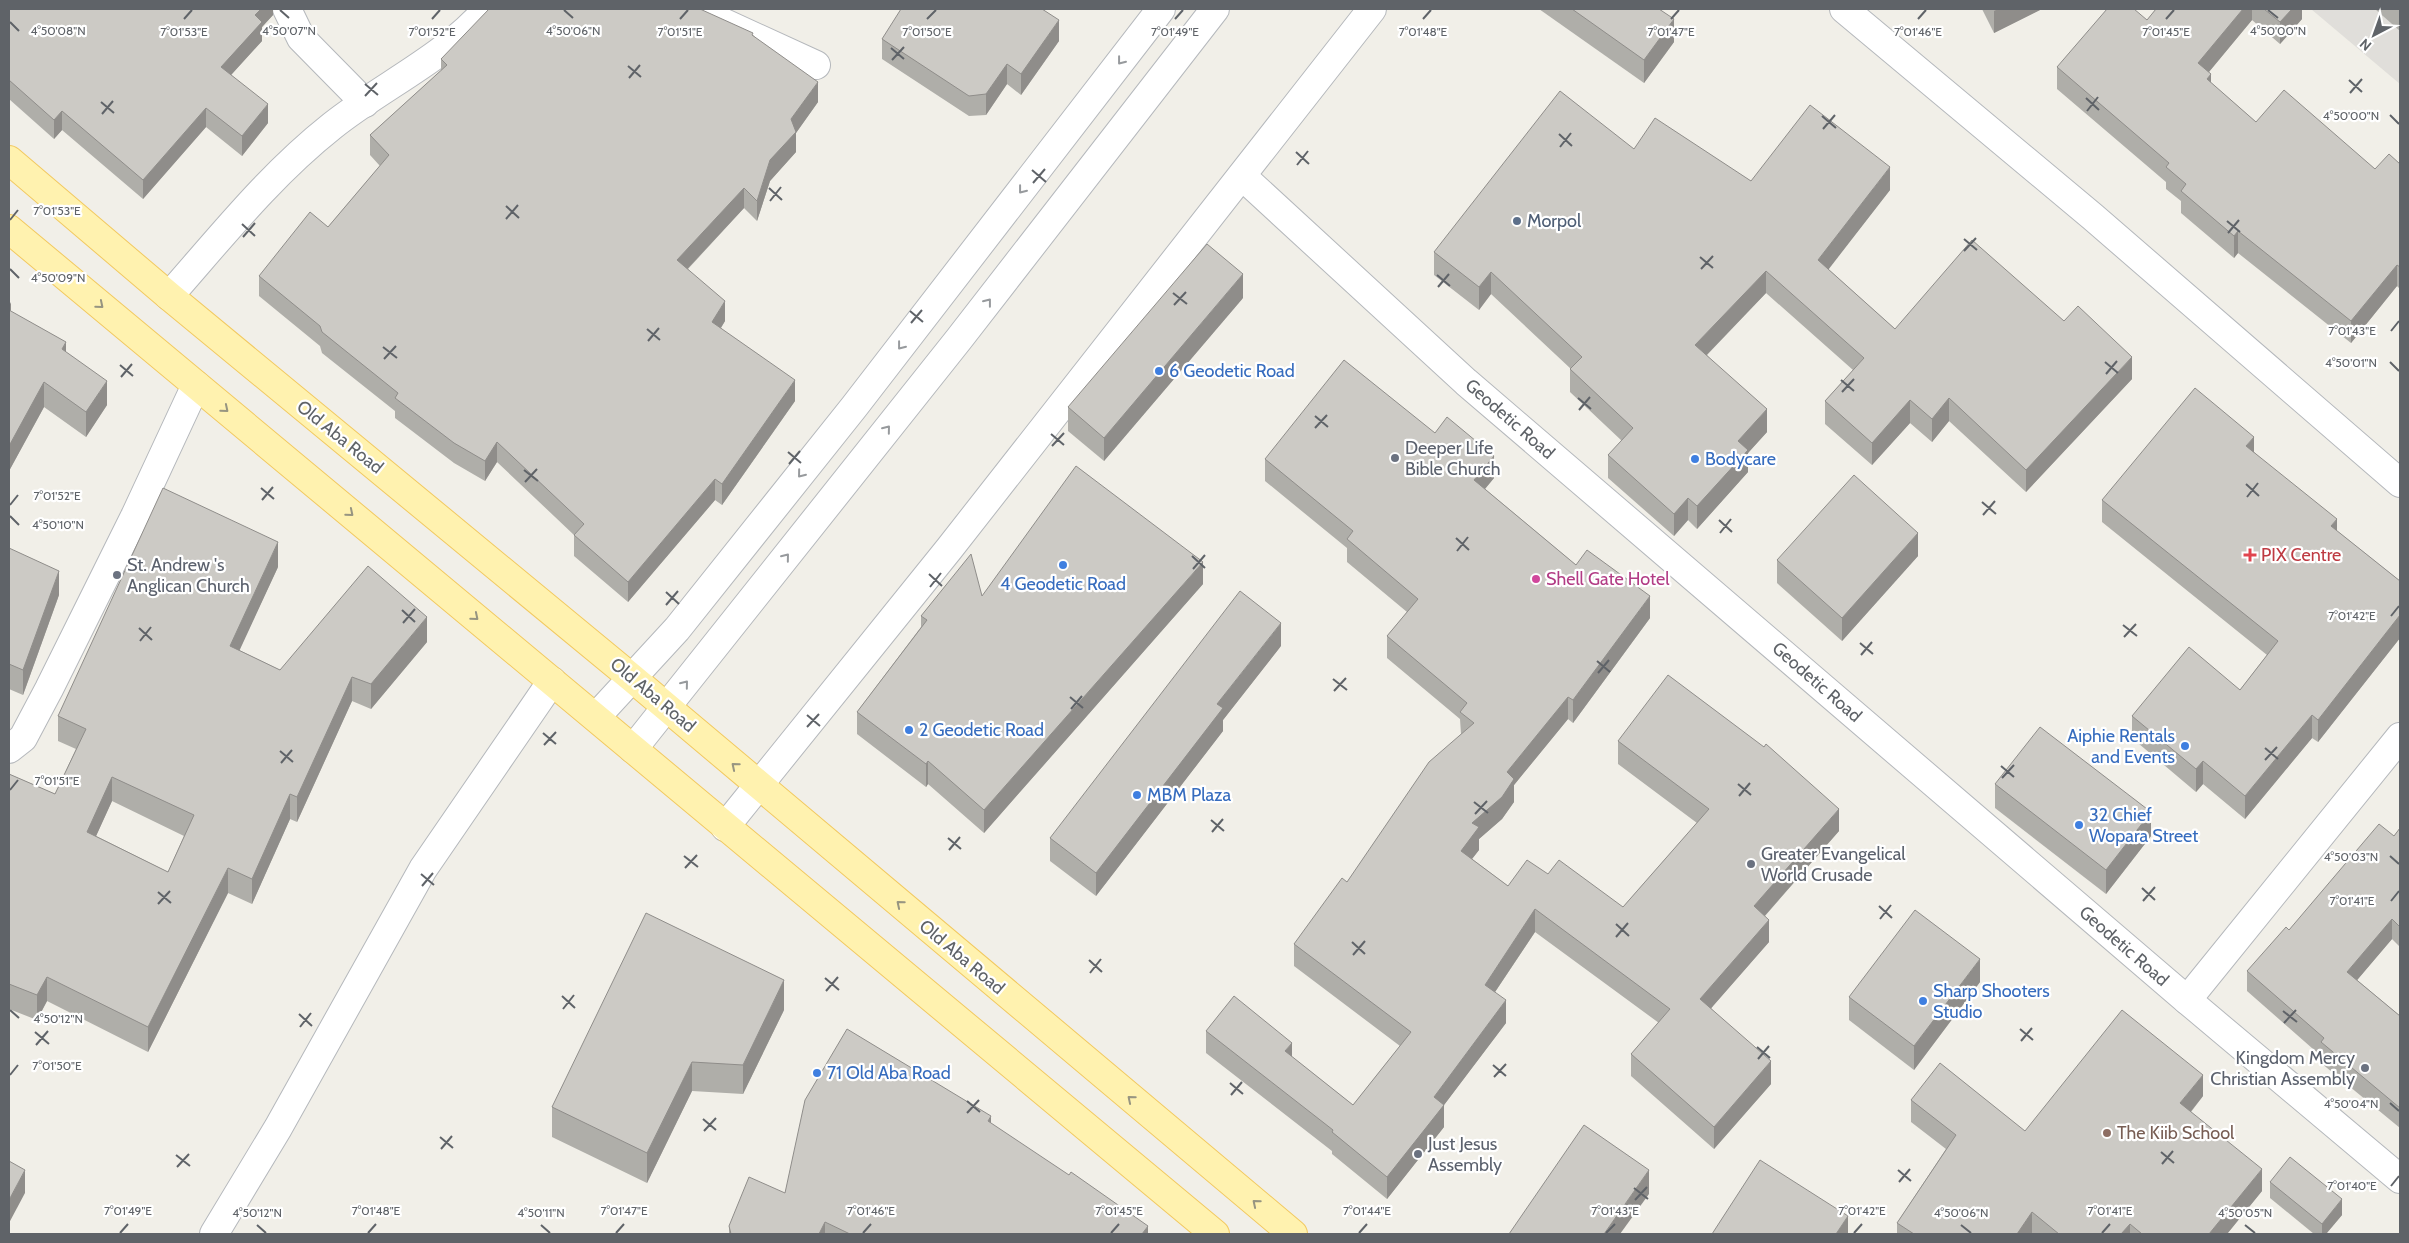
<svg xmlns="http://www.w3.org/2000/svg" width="2409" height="1243" viewBox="0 0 2409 1243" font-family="Cabin,sans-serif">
	<rect width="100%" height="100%" fill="#f1efe8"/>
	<path fill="#e0deda" d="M2311,9H2400V84Z"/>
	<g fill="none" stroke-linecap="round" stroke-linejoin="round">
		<g stroke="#b5b8bc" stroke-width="30">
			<g id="minor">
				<path d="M287,9L301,38L365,103"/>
				<path d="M694,9L816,65"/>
				<path d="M1844,9L2093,217L2400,483"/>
				<path d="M1242,176L1466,382L2187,1000L2400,1179"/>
				<path d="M169,296C221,237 270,175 332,126C382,86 445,58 487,9"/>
				<path d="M596,717L677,629L854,407L1161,9"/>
				<path d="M9,749L23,738L49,689L135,516L196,385"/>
				<path d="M633,749L959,339L1215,9"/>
				<path d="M725,827L949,549L1372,9"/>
				<path d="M2187,1000L2400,737"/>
				<path d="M214,1234L278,1128L423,869L552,681"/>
			</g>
		</g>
		<g stroke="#f2c960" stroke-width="30">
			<g id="major">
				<path d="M9,160L169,296L632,678L1293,1234"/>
				<path d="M9,229L1215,1234"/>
			</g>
		</g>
		<use href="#minor" stroke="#fff" stroke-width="28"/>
		<use href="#major" stroke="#fff2af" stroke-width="28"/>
	</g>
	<g fill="#afaea9" fill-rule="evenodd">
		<path d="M9,9H273V15L262,27V41L231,75L268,123L242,156L206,127L143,199L62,130L54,139L9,99Z"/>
		<path d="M1539,9H1659L1674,42L1644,83Z"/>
		<path d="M1982,9H2042L1994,33Z"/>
		<path d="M2156,9H2302V19L2280,44L2252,20L2209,72L2211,83L2256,122L2375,169L2400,164V289L2397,286L2351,343L2238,253L2234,258L2181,213V201L2166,189V182L2057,89V67L2147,20Z"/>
		<path d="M2375,9H2400V31Z"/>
		<path d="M753,35L818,102L796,133V152L770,181L757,221L744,208L688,269L725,321L721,328L795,401L722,505L715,500L628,602L574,556V535L497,462L485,481L454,463L395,418V411L322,353L320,346L259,296V276L328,227L380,166L370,155V135L441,71V59Z"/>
		<path d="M882,39L1059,41L1021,95L1007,84L986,115L969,116L882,59Z"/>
		<path d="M1634,149L1751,181L1890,190L1828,269L1895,329L2132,379L2026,492L1949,421L1932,442L1910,423L1872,465L1825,424V401L1853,370L1766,293L1707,355L1767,432L1748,453V472L1697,529L1688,520L1674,536L1608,478V455L1622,441L1570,392V369H1571L1491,294L1479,310L1434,275V252Z"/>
		<path d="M1243,298L1104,461L1068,431V407Z"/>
		<path d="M9,301L11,312L66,352L107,405L86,437L44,407L9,471Z"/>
		<path d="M2254,452L2337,531L2400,581V638L2318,742L2312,738L2245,819L2203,784L2196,792L2132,738V716L2240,690L2267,655L2102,522V500Z"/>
		<path d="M1265,459L1494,478L1485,489L1576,565L1650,618L1573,723L1568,719L1514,785V802L1502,819L1479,839V850L1472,859L1508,886L1548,874L1623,907L1697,823L1618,764V741L1839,831L1765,916L1769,942L1711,1008L1771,1084L1714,1149L1631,1076V1054L1659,1023L1535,932L1495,992L1506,1023L1444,1105V1127L1387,1199L1332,1154V1151L1206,1053V1031L1292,1057L1353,1105L1400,1046L1294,966V944L1347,882L1461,734L1460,719L1387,658V636L1407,612L1347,562V548L1265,481Z"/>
		<path d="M9,548L59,595L23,695L9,689Z"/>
		<path d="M1918,556L1842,641L1777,583V560Z"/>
		<path d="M278,567L239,650L280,670L427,642L371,709L352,701L297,822L290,819L252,904L228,893L148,1052L47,1001L37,1020L9,1009V774L55,794L76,749L58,741V716ZM112,801L184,836L168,872L96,836Z"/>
		<path d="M1203,584L984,833L928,784L926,787L857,734V712L921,627V616L982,596Z"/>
		<path d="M1281,646L1223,720V731L1096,896L1050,861V838Z"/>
		<path d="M1995,784L2151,836L2106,894L1995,808Z"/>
		<path d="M2400,828V947L2392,939L2357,980L2400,1016V1128L2321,1063V1056L2247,991V971L2289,930L2394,836Z"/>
		<path d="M1980,982L1914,1070L1849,1020V997Z"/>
		<path d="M784,1010L743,1094L692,1091L647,1183L552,1137V1107Z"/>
		<path d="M2203,1096L2191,1112L2262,1191L2227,1234H1897V1223L1946,1149L1911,1122V1100L2025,1131Z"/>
		<path d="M991,1124L1148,1234H729V1226L785,1193Z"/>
		<path d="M2270,1182L2342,1215L2326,1234H2314L2270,1198Z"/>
	</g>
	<g fill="#8f8d8a">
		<path d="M261,9H273V15L262,27V41L221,86V67L255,15Z"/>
		<path d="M1998,9H2042L1994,33V11Z"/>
		<path d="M2243,9H2252V20L2198,85V63Z"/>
		<path d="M2292,9H2302V19L2280,44V22Z"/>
		<path d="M1674,19V42L1644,83V60Z"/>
		<path d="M1059,20V41L1021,95V74Z"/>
		<path d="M1007,64V84L986,115V94Z"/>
		<path d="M2211,74V96L2207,79Z"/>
		<path d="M818,82V102L796,133V152L770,181L757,221V201L770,160L791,119Z"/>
		<path d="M268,104V123L242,156V136Z"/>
		<path d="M206,108V127L143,199V180Z"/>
		<path d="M62,111V130L54,139V120Z"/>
		<path d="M1890,167V190L1818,283V260Z"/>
		<path d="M744,188V208L677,280V260Z"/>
		<path d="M2238,231V253L2234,258V236Z"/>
		<path d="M2397,265V286L2351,343V321Z"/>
		<path d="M1766,271V293L1695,367V345Z"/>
		<path d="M1491,272V294L1479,310V287Z"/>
		<path d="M1243,274V298L1104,461V438Z"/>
		<path d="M725,301V321L712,342V322Z"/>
		<path d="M11,302V327L9,331V306Z"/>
		<path d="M66,342V367L62,349Z"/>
		<path d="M2132,357V379L2026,492V470Z"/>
		<path d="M795,380V401L722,505V484Z"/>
		<path d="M107,381V405L86,437V412Z"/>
		<path d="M44,382V407L9,471V446Z"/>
		<path d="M1949,398V421L1932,442V419Z"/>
		<path d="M1910,400V423L1872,465V443Z"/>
		<path d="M1767,409V432L1748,453V472L1697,529V506L1738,441Z"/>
		<path d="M2254,437V460L2246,446Z"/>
		<path d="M497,442V462L485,481V461Z"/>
		<path d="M1494,456V478L1474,502V480Z"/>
		<path d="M715,479V500L628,602V582Z"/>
		<path d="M1688,498V520L1674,536V514Z"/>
		<path d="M2337,519V541L2331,526Z"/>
		<path d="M1918,533V556L1842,641V618Z"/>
		<path d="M278,542V567L230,671V646Z"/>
		<path d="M1203,562V584L984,833V810Z"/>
		<path d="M59,571V595L23,695V670Z"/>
		<path d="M1650,596V618L1573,723V700Z"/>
		<path d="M2400,615V638L2318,742V720Z"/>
		<path d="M427,617V642L371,709V684Z"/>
		<path d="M1281,623V646L1223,720V731L1096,896V873L1217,704Z"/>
		<path d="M352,677V701L297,822V797Z"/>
		<path d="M1568,697V719L1514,785V802L1502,819L1479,839V850L1461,873V851L1472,823L1507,772Z"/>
		<path d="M2312,715V738L2245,819V796Z"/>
		<path d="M928,761V784L926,787V764Z"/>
		<path d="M2203,761V784L2196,792V769Z"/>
		<path d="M112,777V801L87,856V832Z"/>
		<path d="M290,794V819L252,904V879Z"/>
		<path d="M1839,809V831L1754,928V906Z"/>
		<path d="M2151,812V836L2106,894V870Z"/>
		<path d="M228,868V893L148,1052V1027Z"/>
		<path d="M1535,909V932L1485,1007V985Z"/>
		<path d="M2392,919V939L2347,992V972Z"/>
		<path d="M1769,920V942L1700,1021V999Z"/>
		<path d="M1980,959V982L1914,1070V1046Z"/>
		<path d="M47,977V1001L37,1020V995Z"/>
		<path d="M784,980V1010L743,1094V1065Z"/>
		<path d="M1506,1000V1023L1444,1105V1127L1387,1199V1177L1434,1097Z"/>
		<path d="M1292,1043V1065L1285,1051Z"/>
		<path d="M1771,1061V1084L1714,1149V1127Z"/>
		<path d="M692,1062V1091L647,1183V1153Z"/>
		<path d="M2203,1075V1096L2180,1125V1103Z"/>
		<path d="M991,1116V1137L988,1121Z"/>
		<path d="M2262,1169V1191L2227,1234H2209Z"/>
		<path d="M25,1170V1193L9,1223V1200Z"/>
		<path d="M1649,1170V1194L1620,1234H1604Z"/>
		<path d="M2342,1199V1215L2326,1234H2322V1224Z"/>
		<path d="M2032,1212V1234H2017Z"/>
		<path d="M1848,1216V1234H1836Z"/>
		<path d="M825,1222V1234H819Z"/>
		<path d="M2130,1224V1234H2121Z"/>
		<path d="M1148,1226V1234H1142Z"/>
	</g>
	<g fill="#cccac5" stroke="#8f8d8a" fill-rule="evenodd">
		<path d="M9,9H261L255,15L262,22L221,67L268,104L242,136L206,108L143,180L62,111L54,120L9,80Z"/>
		<path d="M489,9H700L753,33L752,35L818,82L791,119L796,132L770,160L757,201L744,188L677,260L725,301L712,322L795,380L722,484L715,479L628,582L574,535L584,524L497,442L485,461L454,443L395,398L398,393L322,332L320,326L259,276L310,212L328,227L389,155L370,135L447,65L441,59Z"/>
		<path d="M901,9H1042L1059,20L1021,74L1007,64L986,94L969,96L882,39Z"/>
		<path d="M1572,9H1659L1674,19L1644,60Z"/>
		<path d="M2107,9H2134L2147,20L2156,9H2243L2198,63L2211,74L2207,79L2256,122L2284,90L2375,169L2389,154L2400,164V267L2397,265L2351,321L2238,231L2234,236L2181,191L2186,184L2166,167L2169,163L2057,67Z"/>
		<path d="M2264,9H2292L2280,22Z"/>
		<path d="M1560,91L1634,149L1655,118L1751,181L1810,105L1890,167L1818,260L1895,329L1972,240L2064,321L2078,306L2132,357L2026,470L1949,398L1932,419L1910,400L1872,443L1825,401L1864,358L1766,271L1695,345L1767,409L1738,441L1748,450L1697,506L1688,498L1674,514L1608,455L1633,428L1570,369L1582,357L1491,272L1479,287L1434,252Z"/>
		<path d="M1207,244L1243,274L1104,438L1068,407Z"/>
		<path d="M9,310L66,342L62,349L107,381L86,412L44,382L9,446Z"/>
		<path d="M1344,360L1435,433L1447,417L1494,456L1474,480L1576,565L1587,550L1650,596L1573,700L1568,697L1507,772L1514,779L1502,797L1472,823L1479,827L1461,851L1508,886L1527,860L1548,874L1559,860L1623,907L1709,809L1618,741L1668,675L1764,747L1766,744L1839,809L1754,906L1769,920L1700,999L1771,1061L1714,1127L1631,1054L1670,1009L1535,909L1485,985L1506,1000L1434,1097L1444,1105L1387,1177L1332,1132L1333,1130L1206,1031L1234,996L1292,1043L1285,1051L1353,1105L1411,1032L1294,944L1342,878L1347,882L1429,762L1474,723L1460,712L1467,703L1387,636L1418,599L1347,539L1353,531L1265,459Z"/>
		<path d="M2195,388L2254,437L2246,446L2337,519L2331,526L2400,581V615L2318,720L2312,715L2245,796L2203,761L2196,769L2132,716L2189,647L2240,690L2278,641L2102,500Z"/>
		<path d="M1076,466L1203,562L984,810L928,761L926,764L857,712L927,620L921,616L971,554L982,596Z"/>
		<path d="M1854,475L1918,533L1842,618L1777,560Z"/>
		<path d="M163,488L278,542L230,646L280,670L368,566L427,617L371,684L352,677L297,797L290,794L252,879L228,868L148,1027L47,977L37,995L9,984V774L55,794L86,729L58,716ZM112,777L194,815L168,872L87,832Z"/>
		<path d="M9,548L59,571L23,670L9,664Z"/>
		<path d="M1240,591L1281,623L1217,704L1223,708L1096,873L1050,838Z"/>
		<path d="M2040,727L2151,812L2106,870L1995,784Z"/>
		<path d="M2379,824L2394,836L2400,828V927L2392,919L2347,972L2400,1016V1108L2321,1042L2324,1038L2247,971L2286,927L2289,930Z"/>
		<path d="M1915,910L1980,959L1914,1046L1849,997Z"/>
		<path d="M646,913L784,980L743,1065L692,1062L647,1153L552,1107Z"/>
		<path d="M2122,1010L2203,1075L2180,1103L2262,1169L2209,1234H2142L2130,1224L2121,1234H2059L2032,1212L2017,1234H1914L1897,1223L1956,1135L1911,1100L1940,1063L2025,1131Z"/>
		<path d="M847,1029L991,1116L988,1121L1069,1175L1071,1172L1148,1226L1142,1234H850L825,1222L819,1234H731L729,1226L749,1177L785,1193L805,1100Z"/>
		<path d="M1584,1125L1649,1170L1604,1234H1509Z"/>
		<path d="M2290,1157L2342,1199L2322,1224L2270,1182Z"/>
		<path d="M1760,1160L1848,1216L1836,1234H1712Z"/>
		<path d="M9,1161L25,1170L9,1200Z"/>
	</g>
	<defs><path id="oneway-chevron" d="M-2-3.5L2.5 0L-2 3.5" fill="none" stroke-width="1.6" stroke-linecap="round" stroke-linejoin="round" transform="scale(1.25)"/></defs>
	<g stroke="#979a9d">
		<use href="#oneway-chevron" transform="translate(1121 61) rotate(128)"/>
		<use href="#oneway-chevron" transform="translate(1022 190) rotate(128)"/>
		<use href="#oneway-chevron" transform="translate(988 302) rotate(-52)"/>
		<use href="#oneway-chevron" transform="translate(901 346) rotate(128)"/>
		<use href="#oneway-chevron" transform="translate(887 429) rotate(-51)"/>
		<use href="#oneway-chevron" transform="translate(801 474) rotate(129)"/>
		<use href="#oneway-chevron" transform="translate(786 557) rotate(-51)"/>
		<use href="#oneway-chevron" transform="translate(685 684) rotate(-51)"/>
	</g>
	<g stroke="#979581">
		<use href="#oneway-chevron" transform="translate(100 305) rotate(40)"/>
		<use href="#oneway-chevron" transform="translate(225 409) rotate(40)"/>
		<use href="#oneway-chevron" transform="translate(350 513) rotate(40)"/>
		<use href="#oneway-chevron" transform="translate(475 617) rotate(40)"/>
		<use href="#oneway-chevron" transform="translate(735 766) rotate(-140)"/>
		<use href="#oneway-chevron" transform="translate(900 904) rotate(-140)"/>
		<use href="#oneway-chevron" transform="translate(1131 1099) rotate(-140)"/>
		<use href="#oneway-chevron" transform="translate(1256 1203) rotate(-140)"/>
	</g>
	<path fill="none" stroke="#5f6368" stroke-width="2" d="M280,10L289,18M564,10L573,18M2268,10L2278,18M184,19L192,10M432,19L440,10M680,19L688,10M927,19L936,10M1175,19L1183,10M1423,19L1431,10M1671,19L1679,10M1918,19L1926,10M2166,19L2174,10M10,22L19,31M891,48L904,59M892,60L904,47M628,66L641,77M629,78L640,65M2349,80L2362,92M365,84L378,95M2350,93L2362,79M365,96L377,83M2086,98L2099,110M101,102L114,113M2087,111L2098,97M102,114L113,101M2390,115L2399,124M1822,116L1836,128M1823,129L1835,115M1559,134L1572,146M1560,147L1571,133M1296,152L1309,164M1297,165L1308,151M1032,170L1046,182M1033,183L1045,169M769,188L782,200M770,201L781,187M506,206L519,218M506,219L518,205M10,220L18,210M2227,221L2240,232M242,224L255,236M2228,233L2239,220M243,237L255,223M1964,239L1977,250M1964,251L1976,238M1700,257L1713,268M10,269L19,278M1701,269L1713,256M1437,275L1450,286M1438,287L1449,274M1173,293L1187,304M1174,305L1186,292M910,311L923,322M911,323L922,310M647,329L660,340M2391,331L2399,321M648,341L659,328M383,347L397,358M384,359L396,346M2105,362L2118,373M2390,362L2399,371M120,365L133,376M2106,374L2117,361M121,377L132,364M1841,380L1854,391M1842,392L1854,379M1578,398L1591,409M1579,410L1590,397M1315,416L1328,427M1315,428L1327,415M1051,434L1064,445M1052,446L1064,433M788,452L801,463M789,464L800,451M524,470L538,481M525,482L537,469M2246,484L2259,496M261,488L274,499M2247,497L2258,483M262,500L273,487M1982,502L1996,514M10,505L18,495M1983,515L1995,501M10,516L19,525M1719,520L1732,532M1720,533L1731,519M1456,538L1469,550M1457,551L1468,537M1192,556L1205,568M1193,569L1205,555M929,574L942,586M930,587L941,573M666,592L679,604M666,605L678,591M402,610L415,622M2391,616L2399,606M403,623L415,609M2123,625L2137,636M139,628L152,640M2124,637L2136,624M140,641L151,627M1860,643L1873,654M1861,655L1872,642M1597,661L1610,672M1598,673L1609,660M1333,679L1347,690M1334,691L1346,678M1070,697L1083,708M1071,709L1082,696M807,715L820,726M807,727L819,714M543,733L556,744M544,745L556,732M2265,748L2278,759M280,751L293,762M2265,760L2277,747M281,763L292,750M2001,766L2014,777M2002,778L2014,765M1738,784L1751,795M10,790L18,780M1739,796L1750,783M1474,802L1488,813M1475,814L1487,801M1211,820L1224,831M1212,832L1223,819M948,838L961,849M949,850L960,837M684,856L698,867M2390,856L2399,864M685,868L697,855M421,874L434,885M422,886L433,873M2142,888L2155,900M158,892L171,903M2143,901L2155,887M2391,901L2399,891M158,904L170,891M1879,906L1892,918M1880,919L1891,905M1616,924L1629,936M1616,937L1628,923M1352,942L1365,954M1353,955L1365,941M1089,960L1102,972M1090,973L1101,959M825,978L839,990M826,991L838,977M562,996L575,1008M563,1009L574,995M10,1010L19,1018M2283,1011L2297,1022M299,1014L312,1026M2284,1023L2296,1010M300,1027L311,1013M2020,1029L2033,1040M35,1032L49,1044M2021,1041L2032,1028M36,1045L48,1031M1757,1047L1770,1058M1758,1059L1769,1046M1493,1065L1506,1076M10,1075L18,1065M1494,1077L1506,1064M1230,1083L1243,1094M1231,1095L1242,1082M967,1101L980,1112M2390,1103L2399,1111M967,1113L979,1100M703,1119L716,1130M704,1131L716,1118M440,1137L453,1148M441,1149L452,1136M2161,1152L2174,1163M176,1155L190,1166M2162,1164L2173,1151M177,1167L189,1154M1898,1170L1911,1181M1899,1182L1910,1169M2391,1186L2399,1176M1634,1188L1648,1199M1635,1200L1647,1187M257,1225L266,1233M541,1225L550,1233M1961,1225L1971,1233M2245,1225L2255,1233M120,1233L128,1224M368,1233L376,1224M616,1233L624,1224M863,1233L871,1224M1111,1233L1119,1224M1359,1233L1367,1224M1606,1233L1615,1224M1854,1233L1862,1224M2102,1233L2110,1224"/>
	<circle fill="#5c6f8a" stroke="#fff" stroke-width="2" cx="1517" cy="221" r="5"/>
	<g fill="#3f7fe0" stroke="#fff" stroke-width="2">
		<circle cx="1159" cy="371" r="5"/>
		<circle cx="1695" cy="459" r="5"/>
		<circle cx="1063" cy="565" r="5"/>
		<circle cx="909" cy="730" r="5"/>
		<circle cx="2185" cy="746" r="5"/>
		<circle cx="1137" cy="795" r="5"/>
		<circle cx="2079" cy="825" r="5"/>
		<circle cx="1923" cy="1001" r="5"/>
		<circle cx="817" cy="1073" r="5"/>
	</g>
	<g fill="#6b7280" stroke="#fff" stroke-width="2">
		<circle cx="1395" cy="458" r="5"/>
		<circle cx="117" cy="575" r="5"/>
		<circle cx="1751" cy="864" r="5"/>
		<circle cx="2365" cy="1068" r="5"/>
		<circle cx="1418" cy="1154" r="5"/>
	</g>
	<path fill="#e0444e" stroke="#fff" stroke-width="2" d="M2247.5 547.5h5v5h5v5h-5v5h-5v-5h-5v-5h5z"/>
	<circle fill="#d1479c" stroke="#fff" stroke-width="2" cx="1536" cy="579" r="5"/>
	<circle fill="#8d6e63" stroke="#fff" stroke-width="2" cx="2107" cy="1133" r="5"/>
	<g text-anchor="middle" stroke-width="4.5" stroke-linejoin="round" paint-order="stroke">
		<g font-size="18" fill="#4e5e75" stroke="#fff" text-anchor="start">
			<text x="1527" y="227">Morpol</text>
		</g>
		<g font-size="18" fill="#366cbe" stroke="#fff" text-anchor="start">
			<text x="1169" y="377">6 Geodetic Road</text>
			<text x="1705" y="465">Bodycare</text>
			<text x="1063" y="590" text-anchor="middle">4 Geodetic Road</text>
			<text x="919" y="736">2 Geodetic Road</text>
			<text x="2175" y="742" text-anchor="end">Aiphie Rentals<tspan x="2175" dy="21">and Events</tspan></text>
			<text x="1147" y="801">MBM Plaza</text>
			<text x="2089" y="821">32 Chief<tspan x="2089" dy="21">Wopara Street</tspan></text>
			<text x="1933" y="997">Sharp Shooters<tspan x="1933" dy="21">Studio</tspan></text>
			<text x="827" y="1079">71 Old Aba Road</text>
		</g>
		<g font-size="18" fill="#5f6368" stroke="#fff">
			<text transform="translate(1510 419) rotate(41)" y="6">Geodetic Road</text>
			<text transform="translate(340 437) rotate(39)" y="6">Old Aba Road</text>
			<text transform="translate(1817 682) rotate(41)" y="6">Geodetic Road</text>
			<text transform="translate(653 695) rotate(40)" y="6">Old Aba Road</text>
			<text transform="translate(2124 946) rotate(41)" y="6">Geodetic Road</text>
			<text transform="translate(962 957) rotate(40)" y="6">Old Aba Road</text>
		</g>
		<g font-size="18" fill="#5b616d" stroke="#fff" text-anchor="start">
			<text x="1405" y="454">Deeper Life<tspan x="1405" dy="21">Bible Church</tspan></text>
			<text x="127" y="571">St. Andrew 's<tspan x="127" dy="21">Anglican Church</tspan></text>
			<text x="1761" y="860">Greater Evangelical<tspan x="1761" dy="21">World Crusade</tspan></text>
			<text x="2355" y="1064" text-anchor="end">Kingdom Mercy<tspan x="2355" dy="21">Christian Assembly</tspan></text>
			<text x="1428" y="1150">Just Jesus<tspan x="1428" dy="21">Assembly</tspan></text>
		</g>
		<g font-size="18" fill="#be3a42" stroke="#fff" text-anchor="start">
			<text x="2261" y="561">PIX Centre</text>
		</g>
		<g font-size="18" fill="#b23c85" stroke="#fff" text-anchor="start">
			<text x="1546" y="585">Shell Gate Hotel</text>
		</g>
		<g font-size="18" fill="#785e54" stroke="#fff" text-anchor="start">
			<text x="2117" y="1139">The Kiib School</text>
		</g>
	</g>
	<g font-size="12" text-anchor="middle" fill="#5f6368" stroke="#fff" stroke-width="4.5" stroke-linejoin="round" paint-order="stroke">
		<text x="58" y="35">4°50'08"N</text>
		<text x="289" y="35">4°50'07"N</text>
		<text x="573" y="35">4°50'06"N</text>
		<text x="2278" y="35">4°50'00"N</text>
		<text x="184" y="36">7°01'53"E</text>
		<text x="432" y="36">7°01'52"E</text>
		<text x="680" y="36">7°01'51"E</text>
		<text x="927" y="36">7°01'50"E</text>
		<text x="1175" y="36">7°01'49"E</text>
		<text x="1423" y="36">7°01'48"E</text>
		<text x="1671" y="36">7°01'47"E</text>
		<text x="1918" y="36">7°01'46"E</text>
		<text x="2166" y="36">7°01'45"E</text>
		<text x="2351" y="120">4°50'00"N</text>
		<text x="57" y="215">7°01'53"E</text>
		<text x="58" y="282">4°50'09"N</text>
		<text x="2352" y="335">7°01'43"E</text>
		<text x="2351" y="367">4°50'01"N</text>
		<text x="57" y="500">7°01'52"E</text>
		<text x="58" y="529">4°50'10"N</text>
		<text x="2352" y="620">7°01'42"E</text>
		<text x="57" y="785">7°01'51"E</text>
		<text x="2351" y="861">4°50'03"N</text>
		<text x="2352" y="905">7°01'41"E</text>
		<text x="58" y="1023">4°50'12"N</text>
		<text x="57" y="1070">7°01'50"E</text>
		<text x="2351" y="1108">4°50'04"N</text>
		<text x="2352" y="1190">7°01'40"E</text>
		<text x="128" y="1215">7°01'49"E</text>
		<text x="376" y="1215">7°01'48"E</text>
		<text x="624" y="1215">7°01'47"E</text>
		<text x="871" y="1215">7°01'46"E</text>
		<text x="1119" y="1215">7°01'45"E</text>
		<text x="1367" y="1215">7°01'44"E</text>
		<text x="1615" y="1215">7°01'43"E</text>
		<text x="1862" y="1215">7°01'42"E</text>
		<text x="2110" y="1215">7°01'41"E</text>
		<text x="257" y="1217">4°50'12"N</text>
		<text x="541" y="1217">4°50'11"N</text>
		<text x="1961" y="1217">4°50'06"N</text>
		<text x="2245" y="1217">4°50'05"N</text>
	</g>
	<rect width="2409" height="1243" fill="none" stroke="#5f6368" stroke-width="20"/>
	<g transform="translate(2374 35) rotate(221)" stroke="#ffffff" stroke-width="4" paint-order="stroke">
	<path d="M0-4L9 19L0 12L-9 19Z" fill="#5f6368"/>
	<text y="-8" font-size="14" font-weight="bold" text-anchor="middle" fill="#5f6368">N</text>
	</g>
</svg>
